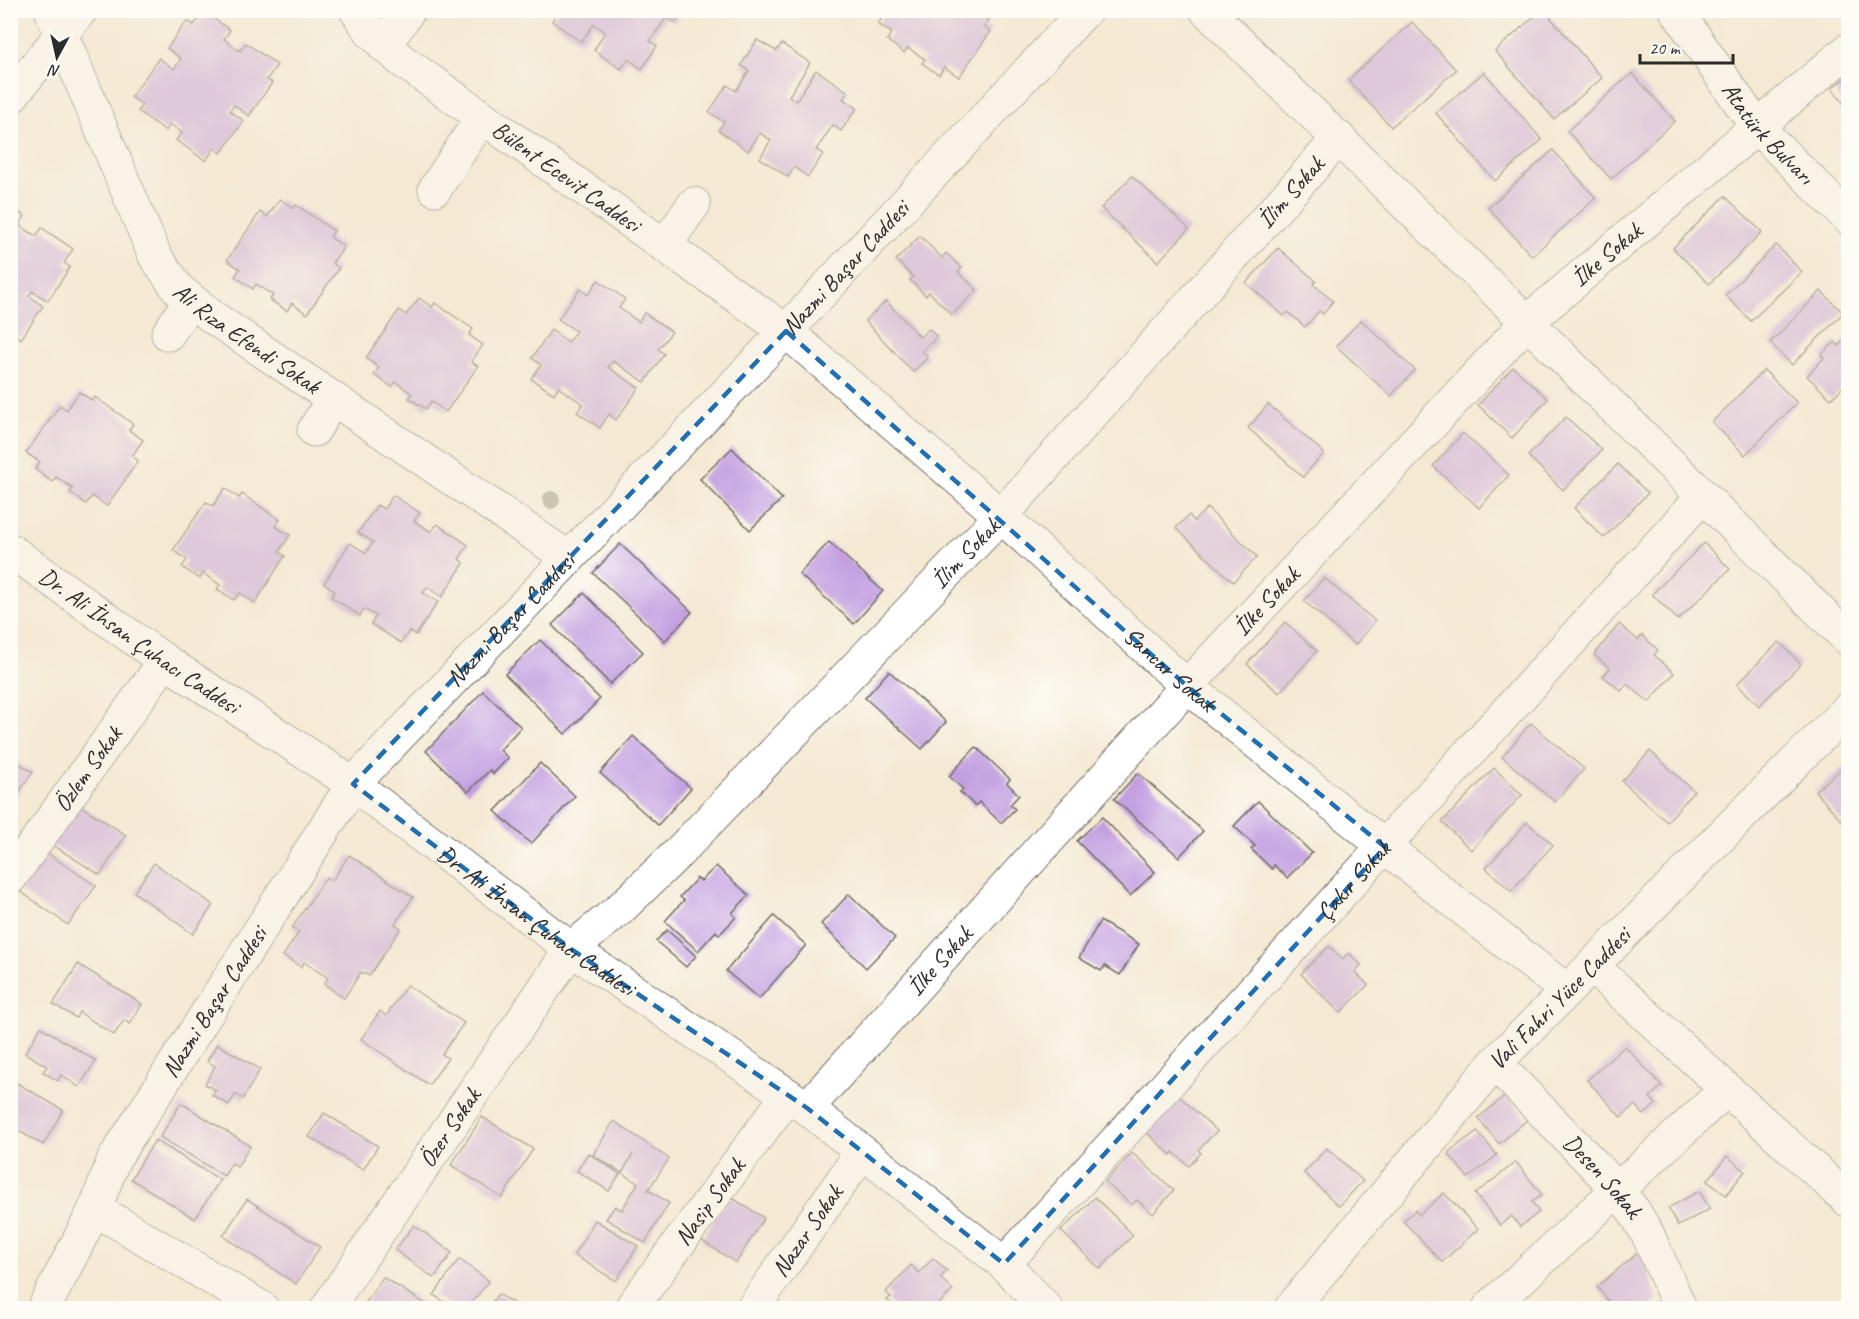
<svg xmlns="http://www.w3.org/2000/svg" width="1859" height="1319" viewBox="0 0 1859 1319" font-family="Caveat,sans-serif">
	<rect width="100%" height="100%" fill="#fdfcf7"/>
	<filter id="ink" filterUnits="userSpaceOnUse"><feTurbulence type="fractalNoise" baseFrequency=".0167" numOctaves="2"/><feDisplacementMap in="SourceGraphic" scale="12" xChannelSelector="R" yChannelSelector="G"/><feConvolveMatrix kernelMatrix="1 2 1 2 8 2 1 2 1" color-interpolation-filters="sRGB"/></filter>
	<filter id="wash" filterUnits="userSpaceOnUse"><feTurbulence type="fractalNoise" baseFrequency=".008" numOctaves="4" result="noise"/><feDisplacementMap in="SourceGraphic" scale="24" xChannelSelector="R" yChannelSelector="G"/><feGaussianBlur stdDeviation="1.35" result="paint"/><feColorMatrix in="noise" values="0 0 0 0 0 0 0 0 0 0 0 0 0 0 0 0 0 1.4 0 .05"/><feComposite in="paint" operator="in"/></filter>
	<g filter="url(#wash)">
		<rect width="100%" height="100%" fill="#f4e9d3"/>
		<g id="blocks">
			<g fill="#c39fe1">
				<path d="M553,10H683L675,23L667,17L650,41L657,46L642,69L628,59L621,69L594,50L605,32L594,24L581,42L552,21L557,13Z"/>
				<path d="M887,10H995L984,27L991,31L959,77L944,67L939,75L922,63L925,59L908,48L904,53L887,40L892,33L878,24Z"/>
				<path d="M1542,10H1544L1602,78L1554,119L1495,51Z"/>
				<path d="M204,12L230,30L224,39L240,51L246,43L277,65L267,79L272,83L249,116L234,105L230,111L244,121L221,153L214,148L206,161L176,140L182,133L170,124L166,131L138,111L142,105L131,97L159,58L174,69L181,59L167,48L187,21L194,25Z"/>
				<path d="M1412,22L1456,70L1391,127L1348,80Z"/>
				<path d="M757,40L776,51L782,44L810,63L789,96L796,101L816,70L848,92L843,99L857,108L841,131L833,125L816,150L823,154L808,177L794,167L788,177L760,158L771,140L760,133L748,151L718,130L724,122L709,112L727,85L736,91L749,71L741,65Z"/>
				<path d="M1484,72L1542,140L1495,181L1436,113Z"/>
				<path d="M1632,73L1675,121L1611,179L1567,131Z"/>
				<path d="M1848,75V109L1832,88Z"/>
				<path d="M1553,150L1596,198L1532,256L1488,208Z"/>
				<path d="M1132,176L1189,229L1158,262L1101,208Z"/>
				<path d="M1725,196L1762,232L1709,284L1673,248Z"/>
				<path d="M280,199L293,208L296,205L334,231L330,237L344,247L332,263L339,268L307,314L292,303L287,311L270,300L273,295L256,284L253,289L235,276L240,269L227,260L260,212L267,217Z"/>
				<path d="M10,207L25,216L19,225L36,236L42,228L73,249L64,263L70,267L48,301L32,291L29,296L43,306L21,339L15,335L10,341Z"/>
				<path d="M920,236L942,258L946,253L962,268L958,272L977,290L952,315L929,292L926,296L910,280L913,277L896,260Z"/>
				<path d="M1776,245L1802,272L1751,321L1725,295Z"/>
				<path d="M1278,248L1316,281L1313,284L1333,301L1323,314L1319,311L1305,327L1288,312L1284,316L1246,283Z"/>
				<path d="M598,280L625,299L619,308L639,322L644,313L672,332L658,349L664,354L645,382L613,361L608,367L639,388L616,420L609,414L600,428L577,412L583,404L558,387L554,394L531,379L541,365L532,358L551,330L568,342L576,331L558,319L580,289L588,295Z"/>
				<path d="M1821,291L1843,313L1792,365L1770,343Z"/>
				<path d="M419,298L432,307L435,303L473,329L469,335L483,345L471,362L478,366L446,412L431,401L426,409L409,398L412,394L396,382L392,387L374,375L379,368L366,358L399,310L406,315Z"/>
				<path d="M886,301L920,337L929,329L937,337L922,351L928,357L913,372L865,321Z"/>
				<path d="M1361,320L1415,370L1391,396L1336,346Z"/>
				<path d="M1848,336V382L1831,399L1807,376L1824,358L1821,355L1835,342L1839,346Z"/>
				<path d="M1513,367L1548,399L1512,438L1478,405Z"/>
				<path d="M1764,370L1797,403L1745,455L1712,422Z"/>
				<path d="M79,392L93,401L95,397L133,424L129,430L143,440L132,456L138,461L107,506L92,496L86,504L70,492L73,488L56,477L52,482L35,469L40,462L26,453L60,405L67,410Z"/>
				<path d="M1268,404L1324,453L1303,477L1248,428Z"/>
				<path d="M1566,417L1602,450L1563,490L1528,456Z"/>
				<path d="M1463,433L1509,475L1479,508L1433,466Z"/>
				<path d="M732,448L782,499L750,530L700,479Z"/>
				<path d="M1618,464L1648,493L1604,538L1574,508Z"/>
				<path d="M225,488L239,498L242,494L280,520L275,526L290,535L279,552L285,556L255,603L240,593L234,600L217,589L220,585L203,573L200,579L182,567L187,560L173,550L206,502L213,506Z"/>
				<path d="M393,495L420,513L414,521L431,532L437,524L468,545L459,559L464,563L442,597L427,587L423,593L438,602L416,635L409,631L401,643L371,624L376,616L364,609L360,616L331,597L335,591L324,583L350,543L366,553L373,542L358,533L377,505L384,509Z"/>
				<path d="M1207,508L1257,557L1233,582L1176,528L1189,515L1194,521Z"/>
				<path d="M829,542L883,591L854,624L799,574Z"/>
				<path d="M1704,543L1730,569L1678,620L1652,594Z"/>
				<path d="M620,544L692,612L665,641L593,573Z"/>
				<path d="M1324,578L1375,621L1355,645L1304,601Z"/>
				<path d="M584,593L643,652L610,684L552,625Z"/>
				<path d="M1285,622L1317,651L1279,693L1247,664Z"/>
				<path d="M1619,624L1638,640L1642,635L1658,650L1654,655L1674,673L1649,702L1627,684L1621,691L1603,676L1610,668L1594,655Z"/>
				<path d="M540,640L600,699L565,734L505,674Z"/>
				<path d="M1779,642L1801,664L1759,706L1737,684Z"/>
				<path d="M889,671L946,722L922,749L865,698Z"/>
				<path d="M483,691L521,727L500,750L508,758L493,774L490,770L468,792L426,751Z"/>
				<path d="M1531,723L1584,769L1555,802L1502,757Z"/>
				<path d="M633,736L691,788L658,825L600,773Z"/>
				<path d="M976,747L1010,779L1007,783L1019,795L1010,805L1015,809L1001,823L979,802L975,806L960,792L963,789L949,776Z"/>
				<path d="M1650,751L1694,791L1667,822L1622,781Z"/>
				<path d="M10,758L33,772L10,805Z"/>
				<path d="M540,763L575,796L531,844L495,811Z"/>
				<path d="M1848,763V821L1845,824L1815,791Z"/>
				<path d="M1494,768L1522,795L1471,850L1442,822Z"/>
				<path d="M1138,773L1203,831L1179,857L1114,799Z"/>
				<path d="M1258,801L1312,853L1287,878L1274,865L1272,869L1251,849L1255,846L1234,826Z"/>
				<path d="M78,804L126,835L100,875L51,844Z"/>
				<path d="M1102,817L1155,872L1130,896L1077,841Z"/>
				<path d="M1527,822L1553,845L1511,891L1486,868Z"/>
				<path d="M47,853L96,886L68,925L20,891Z"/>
				<path d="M349,855L413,897L395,924L401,928L369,976L361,972L344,998L324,984L328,978L304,962L301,967L283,956L299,932L292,928L326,877L332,881Z"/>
				<path d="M154,863L213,905L193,934L134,892Z"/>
				<path d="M716,866L749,895L732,913L736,917L719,935L716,931L698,951L665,921L684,900L680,897L697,878L701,881Z"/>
				<path d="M849,894L895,938L866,968L821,924Z"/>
				<path d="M774,916L806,945L759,999L726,971Z"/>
				<path d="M1100,921L1139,944L1120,975L1105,966L1101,971L1079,958Z"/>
				<path d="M667,930L696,956L686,967L656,941Z"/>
				<path d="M1329,946L1342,959L1349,953L1361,965L1355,972L1368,985L1340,1013L1301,974Z"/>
				<path d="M78,964L142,1004L130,1024L124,1020L114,1035L79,1012L76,1018L53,1004Z"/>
				<path d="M407,985L464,1023L442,1054L448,1058L429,1085L361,1039L380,1011L386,1016Z"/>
				<path d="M41,1027L96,1061L79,1087L61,1075L58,1081L43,1072L47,1066L25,1053Z"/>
				<path d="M217,1044L260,1069L243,1099L236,1094L229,1105L212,1095L216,1090L205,1084L215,1066L207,1061Z"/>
				<path d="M1625,1046L1662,1086L1650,1097L1656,1104L1644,1115L1635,1105L1621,1117L1587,1080Z"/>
				<path d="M10,1079L63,1110L43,1145L10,1126Z"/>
				<path d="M1506,1095L1527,1120L1499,1144L1478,1118Z"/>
				<path d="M1179,1096L1217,1131L1198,1150L1201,1153L1189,1166L1173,1152L1171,1155L1146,1132Z"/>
				<path d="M181,1103L250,1146L237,1167L232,1163L224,1176L160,1137Z"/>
				<path d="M324,1113L378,1146L363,1170L309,1137Z"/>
				<path d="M482,1117L533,1149L502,1198L451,1165Z"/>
				<path d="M614,1121L669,1159L648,1190L669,1203L645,1243L606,1219L615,1206L622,1210L638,1183L622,1173L633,1154L622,1173L593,1155Z"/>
				<path d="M1477,1131L1497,1155L1468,1178L1448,1153Z"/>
				<path d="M155,1140L220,1180L195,1219L131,1179Z"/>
				<path d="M1327,1148L1363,1181L1339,1206L1304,1173Z"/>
				<path d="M588,1153L620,1174L609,1191L577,1171Z"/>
				<path d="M1132,1153L1174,1190L1153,1214L1137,1200L1132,1205L1105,1182Z"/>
				<path d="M1727,1156L1745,1171L1726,1195L1707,1181Z"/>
				<path d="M1516,1162L1542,1195L1532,1202L1539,1212L1520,1227L1512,1216L1500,1225L1475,1194Z"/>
				<path d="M1699,1191L1710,1209L1678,1226L1668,1208Z"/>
				<path d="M1444,1193L1478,1229L1442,1262L1403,1221L1415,1210L1419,1215Z"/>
				<path d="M729,1196L764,1218L736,1263L701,1240Z"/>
				<path d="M1095,1197L1133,1235L1100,1269L1061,1231Z"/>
				<path d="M247,1199L320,1247L296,1284L223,1236Z"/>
				<path d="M595,1220L638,1246L616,1281L574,1255Z"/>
				<path d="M414,1225L452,1253L434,1278L395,1250Z"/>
				<path d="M1641,1250L1658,1300L1648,1308H1614L1597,1287Z"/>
				<path d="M933,1258L947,1271L940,1278L953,1290L935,1308H896L887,1300L891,1297L886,1292L911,1265L919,1273Z"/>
				<path d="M459,1259L489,1281L468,1308H453L434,1295Z"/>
				<path d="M383,1277L432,1308H362Z"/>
				<path d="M498,1294L521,1308H488Z"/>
			</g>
		</g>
	</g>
	<g filter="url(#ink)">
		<use href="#blocks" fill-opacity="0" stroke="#716e66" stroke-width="1.5"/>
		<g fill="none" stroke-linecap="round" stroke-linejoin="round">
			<g stroke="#716e66" stroke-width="35">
				<g id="minor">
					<path id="s1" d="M51,10L155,256L178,289L211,316L569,558"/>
					<path id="s2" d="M356,10L372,33L401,60L786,331L1001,516L1187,686L1385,847L1567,991"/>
					<path d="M1206,10L1527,322L1848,639"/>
					<path id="s3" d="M1676,10L1756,126L1848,218"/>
					<path d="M384,46L409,10"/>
					<path d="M10,98L81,10"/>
					<path d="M435,189L482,117"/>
					<path d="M665,245L694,204"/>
					<path d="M168,334L190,300"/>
					<path d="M314,430L333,399"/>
					<path id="s4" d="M10,550L165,661L353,784L571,949L807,1108L1004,1264L1046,1308"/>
					<path id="s5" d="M10,878L165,661"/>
					<path d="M1592,966L1848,1200"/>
					<path id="s6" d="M1495,1063L1603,1174L1634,1211L1648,1235L1680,1308"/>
					<path id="s7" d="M807,1108L1187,686L1527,322L1848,50"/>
					<path d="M95,1209L262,1308"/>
					<path id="s8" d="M1004,1264L1703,496"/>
					<path id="s9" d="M44,1308L95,1209L114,1159L353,784L786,331L1086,10"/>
					<path id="s10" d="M327,1308L571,949L620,909L679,852L1001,516L1339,138"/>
					<path id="s11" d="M631,1308L788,1095"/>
					<path id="s12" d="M753,1308L862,1152"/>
					<path id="s13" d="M1291,1308L1495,1063L1848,709"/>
					<path d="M1489,1308L1727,1089"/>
				</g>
			</g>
			<use href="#minor" stroke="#fff" stroke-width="33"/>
		</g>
		<circle fill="#959e89" cx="551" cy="500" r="9"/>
	</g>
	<path d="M0 0H1859V1319H0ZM786,331L1187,686L1385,847L1004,1264L807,1108L571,949L353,784Z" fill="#f4e9d3" fill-opacity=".55" fill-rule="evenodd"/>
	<path fill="none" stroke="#1f6fb2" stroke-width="4.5" stroke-dasharray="12 8" stroke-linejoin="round" d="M786,331L1187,686L1385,847L1004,1264L807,1108L571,949L353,784Z"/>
	<g text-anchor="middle" stroke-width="4.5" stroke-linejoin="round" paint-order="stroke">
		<g font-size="24" fill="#2b2b2b" stroke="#fdfcf7">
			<text dy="8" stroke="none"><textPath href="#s3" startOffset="154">Atatürk Bulvarı</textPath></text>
			<text dy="8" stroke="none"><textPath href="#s2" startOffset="270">Bülent Ecevit Caddesi</textPath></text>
			<text dy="8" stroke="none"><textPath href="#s10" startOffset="1479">İlim Sokak</textPath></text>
			<text dy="8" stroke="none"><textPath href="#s7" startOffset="1170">İlke Sokak</textPath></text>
			<text dy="8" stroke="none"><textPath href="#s9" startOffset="1323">Nazmi Başar Caddesi</textPath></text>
			<text dy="8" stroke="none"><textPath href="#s1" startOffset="392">Ali Rıza Efendi Sokak</textPath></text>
			<text dy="8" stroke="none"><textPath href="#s10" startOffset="993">İlim Sokak</textPath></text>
			<text dy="8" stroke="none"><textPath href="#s7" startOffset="684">İlke Sokak</textPath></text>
			<text dy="8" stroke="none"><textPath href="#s9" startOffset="837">Nazmi Başar Caddesi</textPath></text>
			<text dy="8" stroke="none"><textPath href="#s4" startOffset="158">Dr. Ali İhsan Çuhacı Caddesi</textPath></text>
			<text dy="8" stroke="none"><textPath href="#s2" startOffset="1050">Sancar Sokak</textPath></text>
			<text dy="8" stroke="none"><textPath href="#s5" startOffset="134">Özlem Sokak</textPath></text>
			<text dy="8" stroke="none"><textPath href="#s8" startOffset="519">Çakır Sokak</textPath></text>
			<text dy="8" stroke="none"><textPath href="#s4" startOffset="644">Dr. Ali İhsan Çuhacı Caddesi</textPath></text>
			<text dy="8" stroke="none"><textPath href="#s7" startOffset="198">İlke Sokak</textPath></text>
			<text dy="8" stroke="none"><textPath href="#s13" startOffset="410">Vali Fahri Yüce Caddesi</textPath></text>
			<text dy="8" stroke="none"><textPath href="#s9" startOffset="351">Nazmi Başar Caddesi</textPath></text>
			<text dy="8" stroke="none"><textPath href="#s10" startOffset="218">Özer Sokak</textPath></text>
			<text dy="8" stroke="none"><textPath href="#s6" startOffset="156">Desen Sokak</textPath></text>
			<text dy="8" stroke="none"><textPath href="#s11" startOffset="132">Nasip Sokak</textPath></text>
			<text dy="8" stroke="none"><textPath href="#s12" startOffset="94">Nazar Sokak</textPath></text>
		</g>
	</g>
	<rect width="1859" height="1319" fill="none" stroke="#fdfcf7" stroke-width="36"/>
	<g transform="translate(57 57) rotate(188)" stroke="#fdfcf7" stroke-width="4.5" paint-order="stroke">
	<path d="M0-4.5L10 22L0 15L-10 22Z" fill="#2b2b2b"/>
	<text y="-9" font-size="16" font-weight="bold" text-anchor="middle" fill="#2b2b2b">N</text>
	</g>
	<path d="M1640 54v9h93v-9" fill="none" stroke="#2b2b2b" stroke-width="3"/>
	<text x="1649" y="54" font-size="18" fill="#2b2b2b" stroke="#fdfcf7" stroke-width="4.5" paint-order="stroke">20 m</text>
</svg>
